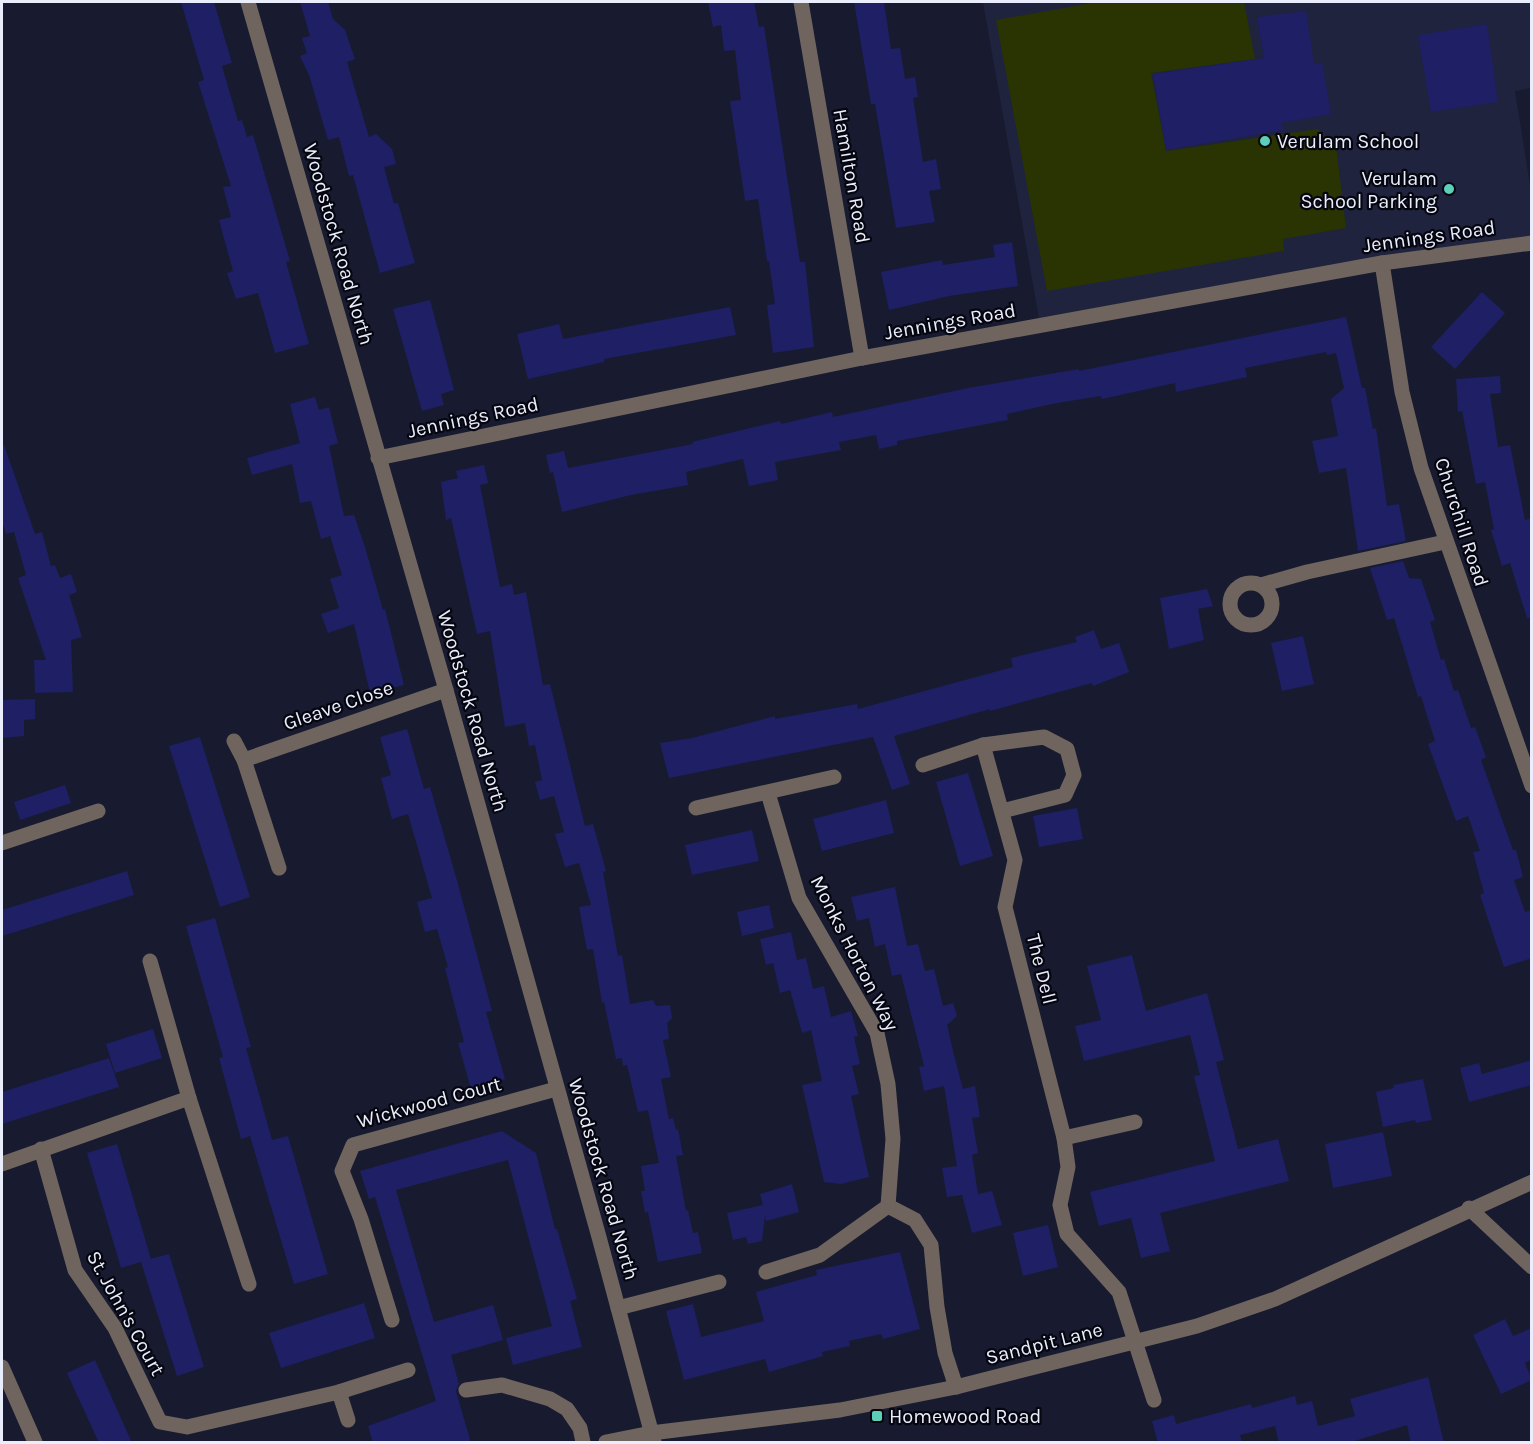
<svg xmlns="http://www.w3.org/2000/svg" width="1533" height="1444" viewBox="0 0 1533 1444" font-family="Karla,sans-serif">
	<rect width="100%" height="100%" fill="#181b2f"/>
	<path fill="#1f233d" d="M983,2H1531V88L1515,91L1531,192V239L1040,324Z"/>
	<path fill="#293402" d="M1097,2H1244L1255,59L1151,73L1166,151L1318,129L1336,146L1346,228L1283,239L1284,251L1047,291L996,20Z"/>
	<g fill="#1e1f64">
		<path d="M181,2H214L232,63L222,66L238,121L242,120L247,137L253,135L259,155L290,261L286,262L309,344L275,353L258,293L236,299L227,273L233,271L219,220L231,217L223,187L231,186L198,82L204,80Z"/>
		<path d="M300,2H328L333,19L345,30L355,59L347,62L369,137L376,134L392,149L396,164L384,167L394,204L398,203L415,263L380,273L353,175L349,176L339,137L328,140L309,75L300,56L307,53L302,38L310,36Z"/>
		<path d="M708,2H754L759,27L764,26L800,262H805L814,347L773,353L767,305L775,304L769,261H767L758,199L745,201L730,101L741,100L735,50L724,51L721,25L713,27Z"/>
		<path d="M854,2H884L891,49L900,48L905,79L915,77L918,97L913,98L923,162L936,159L941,189L929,191L935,222L896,228L875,104H871Z"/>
		<path d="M1306,11L1314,64L1322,62L1331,114L1281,123L1284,130L1166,150L1153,74L1264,58L1257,17Z"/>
		<path d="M1487,24L1498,102L1431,112L1418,35Z"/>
		<path d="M1012,242L1018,286L949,296L889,310L881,272L942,260L943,265L995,257L993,245Z"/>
		<path d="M1482,292L1505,313L1455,369L1431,347Z"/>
		<path d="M430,300L454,390L441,394L444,405L422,411L393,309Z"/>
		<path d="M730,307L736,335L604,359V362L528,379L517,334L559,324L563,339Z"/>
		<path d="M1346,317L1362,388H1365L1373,429L1376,428L1387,506L1399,504L1406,541L1358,551L1346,468L1319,473L1312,441L1338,436L1331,399L1344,388L1336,353L1327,355L1326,352L1245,368L1247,377L1176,392L1175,383L1102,399L1101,396L1057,403L1007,414L1008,420L897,441V445L879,449L876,435L839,442L841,450L775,462L778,480L749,486L743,459L686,472L688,485L631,495L562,512L553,472L550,473L546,455L564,451L568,468L693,444L692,442L780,421L781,424L832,412L833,417L968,388L1079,369V371Z"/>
		<path d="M1500,376L1501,393L1490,394L1498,447L1510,445L1525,520L1532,518V618H1527L1510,563L1502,566L1491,530L1494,529L1485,482L1476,484L1462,411L1458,412L1456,379Z"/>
		<path d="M315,397L319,410L329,407L338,443L329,446L344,516L354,515L365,547L383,610L385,609L404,685L370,693L354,624L328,633L321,614L339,608L330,579L342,575L330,536L321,539L311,501L300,503L292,464L252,475L247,458L300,443L290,404Z"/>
		<path d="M4,445L35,534L42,532L51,566L55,565L60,578L71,574L77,592L69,595L82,637L71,640L73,692L35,693L34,660H46L18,578L26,575L14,532L6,534L2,521V446Z"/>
		<path d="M484,465L488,483L480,485L500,587L512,584L514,595L526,592L543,685L550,684L585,826L593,824L606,871L603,872L618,956L622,955L630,1004L653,1000L656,1006L670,1005L672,1018L667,1023L669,1039L663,1040L671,1077L661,1079L669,1119L673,1118L676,1130L678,1129L683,1155L676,1156L686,1211L688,1210L693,1233L698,1232L702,1253L658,1262L648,1212L645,1213L641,1191H645L641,1166L659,1163L648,1110L638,1112L627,1065L623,1066L622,1058L616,1059L604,1002L602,1003L593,949L587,950L579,907L591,905L579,863L565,867L555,834L564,832L554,796L540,800L535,782L542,780L535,745L529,746L525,723L505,727L490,631L477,634L451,518L446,520L441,482L458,478L456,471Z"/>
		<path d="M1403,561L1409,578L1421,579L1435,620L1430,622L1441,660L1444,659L1454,691L1458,690L1471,728L1475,727L1486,757L1481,760L1513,850H1516L1523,877L1514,880L1525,912L1532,910V958L1504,967L1480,895L1484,893L1473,852L1480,851L1468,816L1456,821L1428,744L1435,741L1421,696L1418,697L1394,618L1387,620L1370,568Z"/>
		<path d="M1207,589L1213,606L1198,609L1204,640L1169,649L1160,598Z"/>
		<path d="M1094,630L1101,649L1119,643L1129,672L1093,686L1092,683L990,711V709L894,736L910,784L892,790L873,737L669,778L660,743L692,738L775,716V719L857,704L858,709L1013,667L1011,658L1077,642L1075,637Z"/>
		<path d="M1303,636L1314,684L1282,691L1271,643Z"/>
		<path d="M35,699V719L24,720V736L2,738V700Z"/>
		<path d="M407,729L424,789L430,787L458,884L492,1011L486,1012L505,1079L471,1089L458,1043L464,1042L445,968L448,967L437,929L425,932L417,902L432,898L408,814L392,819L381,778L391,775L380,737Z"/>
		<path d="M200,737L250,897L220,907L169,746Z"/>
		<path d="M968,773L993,856L960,866L936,782Z"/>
		<path d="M65,785L71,803L20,820L14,802Z"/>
		<path d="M886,800L894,833L822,851L813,819Z"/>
		<path d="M1077,808L1083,839L1039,847L1033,816Z"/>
		<path d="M752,830L759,861L692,875L685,845Z"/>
		<path d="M127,871L134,895L2,936V910Z"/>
		<path d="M895,887L907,946L918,944L925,971L934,969L943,1006L953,1003L957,1016L947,1025L955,1059L963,1089L975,1086L980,1117L972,1118L978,1153L972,1155L978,1194L992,1191L1002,1225L972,1233L962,1195L947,1197L942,1168L957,1166L944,1086L924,1091L919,1067L924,1066L901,974L892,976L885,944L875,947L869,918L857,921L851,897Z"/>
		<path d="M769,905L774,928L742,936L737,912Z"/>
		<path d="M215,918L251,1047L246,1048L272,1140L288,1136L328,1274L294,1284L250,1136L241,1139L219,1058L223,1057L186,926Z"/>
		<path d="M791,932L797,960L806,958L813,989L824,986L831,1017L851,1011L858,1036L854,1037L860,1064L852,1066L859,1094L851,1096L869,1177L841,1184L824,1182L802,1085L822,1081L811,1030L802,1033L790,990L780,993L773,963L766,965L760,939Z"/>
		<path d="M1132,955L1146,1011L1207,993L1224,1060L1216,1062L1238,1149L1278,1139L1289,1181L1160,1213L1170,1251L1141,1258L1131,1218L1099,1226L1090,1192L1215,1161L1194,1076L1200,1075L1190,1035L1084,1061L1075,1026L1101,1020L1087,966Z"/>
		<path d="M153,1029L162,1058L115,1073L106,1044Z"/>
		<path d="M109,1058L119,1087L2,1124V1092Z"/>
		<path d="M1532,1060V1085L1469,1102L1460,1068L1479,1063L1482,1074Z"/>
		<path d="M1423,1079L1432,1120L1416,1123L1415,1120L1383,1127L1376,1092L1394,1088L1393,1085Z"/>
		<path d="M502,1131L536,1153L555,1229H557L577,1299L570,1301L582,1347L513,1365L506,1338L552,1326L508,1160L396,1190L434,1322L493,1305L503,1340L451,1355L459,1384L456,1391L471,1443H373L368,1426L436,1401L375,1197L369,1199L360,1171Z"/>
		<path d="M1383,1132L1392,1176L1333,1188L1325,1144Z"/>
		<path d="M117,1144L151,1259L143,1261L169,1254L204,1367L177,1376L141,1262L121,1268L87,1153Z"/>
		<path d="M792,1184L799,1212L766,1221L765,1216L762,1241L748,1244L746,1237L733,1240L727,1213L763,1205L760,1194Z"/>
		<path d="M1048,1225L1058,1267L1023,1276L1013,1233Z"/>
		<path d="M900,1252L920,1329L883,1339L881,1334L849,1341L850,1346L822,1352L823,1356L769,1372L765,1359L684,1380L666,1311L693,1304L701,1337L764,1321L756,1292L817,1275L816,1270Z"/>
		<path d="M364,1303L375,1338L281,1368L269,1333Z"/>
		<path d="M1505,1319L1513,1336L1532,1328V1359L1525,1363L1532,1380L1501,1394L1473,1335Z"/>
		<path d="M95,1360L132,1443H99L67,1373Z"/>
		<path d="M1428,1377L1444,1443H1411L1407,1425L1348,1443H1279L1275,1426L1240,1435L1242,1443H1158L1152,1421L1174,1415L1176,1424L1251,1404L1252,1408L1295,1396L1297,1405L1312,1401L1318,1426L1355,1416L1350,1399Z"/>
	</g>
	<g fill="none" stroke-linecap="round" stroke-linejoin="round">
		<g stroke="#6f655e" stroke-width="15">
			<path d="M248,2L446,690L599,1237L654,1442"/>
			<path d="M801,2L862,358"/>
			<path d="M1382,263L1402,392L1421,468L1532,786"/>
			<path d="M378,458L862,358L1382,263L1532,243"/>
			<circle cx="1251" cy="604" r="21"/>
			<path d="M1261,585L1307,572L1445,542"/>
			<path d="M234,741L244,760"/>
			<path d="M983,745L1015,860L1005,907L1064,1138L1068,1167L1060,1205L1067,1234L1119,1292L1154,1400"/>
			<path d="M923,765L983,745L1044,737L1067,749L1074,775L1065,795L1002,811"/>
			<path d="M696,808L834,777"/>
			<path d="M2,843L98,811"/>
			<path d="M279,868L244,760L446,690"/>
			<path d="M150,961L189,1098L249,1284"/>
			<path d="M1064,1138L1135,1122"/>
			<path d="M41,1149L75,1270L115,1328L160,1422L187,1427L339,1392L408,1370"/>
			<path d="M2,1164L189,1098"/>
			<path d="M888,1206L915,1220L931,1245L937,1307L945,1353L956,1387"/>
			<path d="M1469,1208L1532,1267"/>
			<path d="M766,1272L820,1255L888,1206L893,1139L888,1084L877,1033L799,898L768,793"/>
			<path d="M618,1308L719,1282"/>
			<path d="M392,1320L361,1219L342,1171L353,1145L556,1089"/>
			<path d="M2,1367L35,1442"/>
			<path d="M466,1390L502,1385L550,1399L567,1409L580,1428L583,1442"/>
			<path d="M339,1392L348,1420"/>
			<path d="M606,1442L651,1433L840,1410L956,1387L1197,1326L1275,1299L1532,1182"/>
		</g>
	</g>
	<g fill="#5dceb9" stroke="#05060f" stroke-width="2">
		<circle cx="1265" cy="141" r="6"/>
		<circle cx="1449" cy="189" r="6"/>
		<rect x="871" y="1410" width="12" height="12" rx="3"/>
	</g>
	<g text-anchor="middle" stroke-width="4.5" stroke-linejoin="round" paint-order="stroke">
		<g font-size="20" fill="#eaedfb" stroke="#05060f" text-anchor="start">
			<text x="1277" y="148">Verulam School</text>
			<text x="1437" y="185" text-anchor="end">Verulam<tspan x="1437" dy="23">School Parking</tspan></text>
			<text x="889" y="1423">Homewood Road</text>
		</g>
		<g font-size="20" fill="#eaedfb" stroke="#05060f">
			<text transform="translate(852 176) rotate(80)" y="7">Hamilton Road</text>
			<text transform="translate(1429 236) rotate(-8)" y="7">Jennings Road</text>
			<text transform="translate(339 244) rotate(74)" y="7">Woodstock Road North</text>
			<text transform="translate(950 321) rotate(-10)" y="7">Jennings Road</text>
			<text transform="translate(473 417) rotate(-12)" y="7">Jennings Road</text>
			<text transform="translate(1462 522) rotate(72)" y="7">Churchill Road</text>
			<text transform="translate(338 705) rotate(-19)" y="7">Gleave Close</text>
			<text transform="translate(473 711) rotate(74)" y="7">Woodstock Road North</text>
			<text transform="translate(855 953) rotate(63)" y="7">Monks Horton Way</text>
			<text transform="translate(1042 969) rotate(76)" y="7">The Dell</text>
			<text transform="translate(429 1102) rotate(-15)" y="7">Wickwood Court</text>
			<text transform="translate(604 1179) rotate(74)" y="7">Woodstock Road North</text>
			<text transform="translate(126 1313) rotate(61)" y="7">St. John's Court</text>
			<text transform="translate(1044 1343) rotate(-14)" y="7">Sandpit Lane</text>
		</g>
	</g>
	<rect width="1533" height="1444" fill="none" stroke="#eaedfb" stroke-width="6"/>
</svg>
